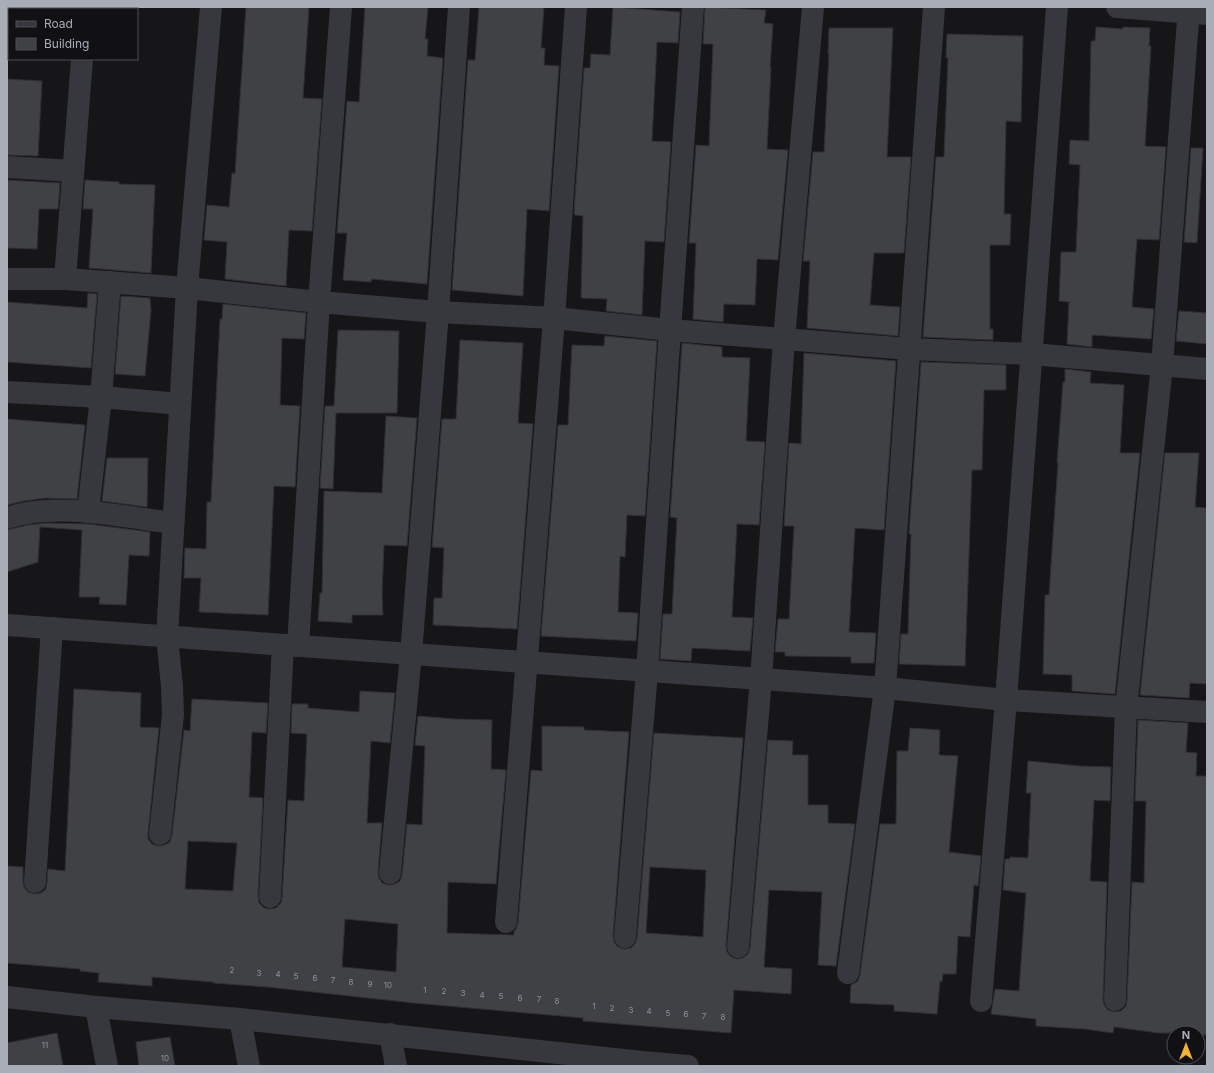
<svg xmlns="http://www.w3.org/2000/svg" width="1214" height="1073" viewBox="0 0 1214 1073" font-family="Inter,sans-serif">
	<rect width="100%" height="100%" fill="#161618"/>
	<g fill="#404145" stroke="#303034" fill-rule="evenodd">
		<path d="M246,7H309L303,98L322,99L312,231L289,230L286,286L225,279L227,242L204,240L207,205L229,207L232,173L235,174Z"/>
		<path d="M365,7H428L425,39H428L427,56L443,58L427,284L372,279L371,282L343,280L347,233H337L347,101L359,102Z"/>
		<path d="M479,7H544L541,48H545L544,65L559,66L549,211L527,209L523,296L452,290L468,60H475Z"/>
		<path d="M613,7L680,12L678,43L657,42L652,141L671,142L664,242L645,241L642,315L606,311L607,299L581,298L583,216L575,215L574,212L584,68H590L591,54L610,55Z"/>
		<path d="M705,7L766,10L764,23L773,24L770,67H771L767,149L788,150L778,260L757,259L755,305L724,304L723,322L693,319L696,243H689L696,145L709,146L713,44H703Z"/>
		<path d="M1096,27L1123,29V27L1150,28L1149,46H1151L1145,146L1166,147L1159,240L1137,239L1132,307L1154,309L1151,339L1092,335V347L1067,344L1069,302L1059,301L1061,252H1076L1080,165L1069,164L1070,140L1089,141L1091,41H1095Z"/>
		<path d="M829,28H893L887,157H911L904,253H874L870,305L900,307L898,336L807,328L810,261H803L813,152H824L829,54H828Z"/>
		<path d="M947,34L1023,36L1021,122L1006,121L1004,214H1011L1010,245H990V329H993V340L923,337L936,157H944L948,58H946Z"/>
		<path d="M7,79L42,81L38,156L7,155Z"/>
		<path d="M1191,148H1203L1197,243L1184,242Z"/>
		<path d="M7,180L60,183L58,209H39L37,249L7,248Z"/>
		<path d="M85,180L119,182V184L155,185L151,273L89,268L93,209H83Z"/>
		<path d="M88,293L97,294L91,368L7,362V302L87,308Z"/>
		<path d="M121,296L150,298L151,310L145,376L115,374Z"/>
		<path d="M223,304L306,313L304,339L282,338L280,405L300,406L295,487L274,486L268,615L199,612L201,578H184L185,548L206,549L207,502H211L220,319H222Z"/>
		<path d="M1179,311L1207,313V344L1176,341Z"/>
		<path d="M338,330L399,331L397,413H336L333,489L320,488L325,406H334Z"/>
		<path d="M605,336L657,341L645,516L627,515L625,557L620,556L618,612L638,613L636,641L541,636L558,425H568L572,345L604,346Z"/>
		<path d="M460,340L523,343L518,423L533,424L517,629L433,625L434,598H442L444,548L432,547L442,419H456Z"/>
		<path d="M682,343L722,347V357L750,358L746,441L765,442L759,525L737,524L732,617L753,618L750,651L692,648L691,661L660,659L663,614H672L677,518L670,517Z"/>
		<path d="M804,353L896,361L884,530L855,528L849,632L876,633L874,663H851V657L785,656V652H775L778,619H789L794,526H784L789,443L801,444Z"/>
		<path d="M921,362L1006,365V390H984L982,470H972L965,666L899,664L901,634H908L911,534H909Z"/>
		<path d="M1065,369L1091,372L1090,383L1124,385L1120,453H1140L1115,694L1072,691V675L1043,674L1045,595H1049L1058,463H1057L1063,382H1065Z"/>
		<path d="M386,416L417,418L407,546L384,545L382,595L383,615H352V623L318,621L320,593H322L324,491L382,493Z"/>
		<path d="M7,419L85,425L77,499L45,498L24,501L7,505Z"/>
		<path d="M1165,453H1199L1195,507L1207,508V684L1190,683L1189,698L1140,695Z"/>
		<path d="M107,458H148L147,507L102,501Z"/>
		<path d="M47,523L88,524L150,532L149,556L129,555L126,605L99,604L100,597H79L82,530L40,527L38,562L7,572V530L28,525Z"/>
		<path d="M74,689L141,693L140,727L159,728L148,833V839L152,844L159,846L165,845L170,842L172,835L184,730L190,731L192,699L268,703L266,733L252,732L249,797L263,798L258,896L259,903L264,908L269,909L276,908L281,903L282,898L288,800L304,801L307,734L291,733L292,704H308V708L359,712L360,691L395,693L390,743L371,741L367,823H382L378,872L379,878L382,883L389,885L395,884L400,881L402,875L407,824L422,825L425,746L415,745L418,716L455,719L492,720L491,769L506,770L496,884L448,882L447,933L514,935V931L516,929L518,923L531,770L542,771V726L584,727V730L629,732L613,936L614,942L618,947L624,949L631,948L635,944L637,938L654,733L743,738L726,946L727,952L731,957L737,959L743,958L748,954L750,948L768,740L793,741L792,755H808V805H828V823L855,824L836,966L818,965L822,892L769,890L764,967L792,969L791,994L734,990L731,1033L583,1021V1018L414,1003L267,987L213,983V982L152,977V986L98,982L99,973L80,971V969L7,963V866L23,867V881L24,887L28,892L34,894L41,893L46,889L47,883L48,869L65,871ZM188,841L237,843L233,891L185,889ZM650,867L706,870L703,937L646,933ZM345,919L398,924L396,972L342,967Z"/>
		<path d="M1138,720L1188,723L1186,752L1197,753L1196,776H1207V1035H1198V1033H1159L1114,1027L1113,1033L1085,1029L1036,1026V1019L991,1014L995,989L1019,991L1026,893L1003,890L1005,859H1010V857L1028,858L1031,793H1026L1028,761L1080,766L1111,767L1110,801L1094,800L1090,881L1107,882L1103,1000L1104,1005L1108,1010L1114,1012L1121,1011L1126,1006L1127,1000L1132,882L1144,883L1146,801H1135Z"/>
		<path d="M910,728L940,730L939,755L958,756L949,852L981,856L978,886L974,885L970,937L958,936L956,974H943L942,982L940,981L937,1014L894,1011V1005L850,1003L851,985L858,981L860,975L880,824H896L897,751H908Z"/>
		<path d="M57,1033L63,1066H7V1043Z"/>
		<path d="M170,1037L175,1066H139L136,1042Z"/>
	</g>
	<g fill="none" stroke-linecap="round" stroke-linejoin="round">
		<g stroke="#37383d" stroke-width="22">
			<path d="M1117,7L1207,14"/>
			<path d="M85,9V7"/>
			<path d="M7,38H9"/>
			<path d="M7,167L73,171"/>
			<path d="M7,279H65L187,288L319,302L438,312L554,318L670,330L909,349L1032,354L1207,369"/>
			<path d="M65,279L82,59"/>
			<path d="M7,392L101,397L180,404"/>
			<path d="M88,512L101,397L110,282"/>
			<path d="M7,518C54,501 124,517 173,523"/>
			<path d="M7,625L761,679L885,688L1006,700L1207,712"/>
			<path d="M298,646L319,302L341,7"/>
			<path d="M160,834L173,715L172,686L167,637L187,288L211,7"/>
			<path d="M390,873L411,654L438,312L459,7"/>
			<path d="M35,882L52,628"/>
			<path d="M270,897L283,645"/>
			<path d="M506,922L554,318L576,7"/>
			<path d="M625,937L647,671L670,330L693,7"/>
			<path d="M738,947L761,679L784,339L813,7"/>
			<path d="M848,973L885,688L934,7"/>
			<path d="M7,997L96,1007L240,1019L642,1062L688,1066"/>
			<path d="M1115,1000L1126,709L1162,365L1189,7"/>
			<path d="M981,1001L1006,700L1057,7"/>
			<path d="M96,1007L107,1066"/>
			<path d="M240,1019L249,1066"/>
			<path d="M390,1034L396,1066"/>
		</g>
	</g>
	<g text-anchor="middle" stroke-width="3" stroke-linejoin="round" paint-order="stroke">
		<g font-size="8" fill="#8e929b">
			<text x="232" y="973">2</text>
			<text x="259" y="976">3</text>
			<text x="278" y="977">4</text>
			<text x="296" y="979">5</text>
			<text x="315" y="981">6</text>
			<text x="333" y="983">7</text>
			<text x="351" y="985">8</text>
			<text x="370" y="987">9</text>
			<text x="388" y="988">10</text>
			<text x="425" y="993">1</text>
			<text x="444" y="994">2</text>
			<text x="463" y="996">3</text>
			<text x="482" y="998">4</text>
			<text x="501" y="999">5</text>
			<text x="520" y="1001">6</text>
			<text x="539" y="1002">7</text>
			<text x="557" y="1004">8</text>
			<text x="594" y="1009">1</text>
			<text x="612" y="1011">2</text>
			<text x="631" y="1013">3</text>
			<text x="649" y="1014">4</text>
			<text x="668" y="1016">5</text>
			<text x="686" y="1017">6</text>
			<text x="704" y="1019">7</text>
			<text x="723" y="1020">8</text>
			<text x="45" y="1048">11</text>
			<text x="165" y="1061">10</text>
		</g>
	</g>
	<rect width="1214" height="1073" fill="none" stroke="#a8adb8" stroke-width="16"/>
	<rect x="8" y="8" width="130" height="52" fill="#111113" stroke="#4d4f55"/>
	<rect x="16" y="21" width="20" height="6" fill="#37383d" stroke="#4d4f55"/>
	<text x="44" y="28" font-size="12" fill="#a8adb8">Road</text>
	<rect x="16" y="38" width="20" height="12" fill="#404145" stroke="#4d4f55"/>
	<text x="44" y="48" font-size="12" fill="#a8adb8">Building</text>
	<g transform="translate(1186 1045)"><circle r="19" fill="#111113" stroke="#4d4f55"/>
	<path d="M0-3L7 15L0 10L-7 15Z" fill="#f2b134"/>
	<text y="-6" font-size="11" font-weight="bold" text-anchor="middle" fill="#a8adb8">N</text>
	</g>
</svg>
